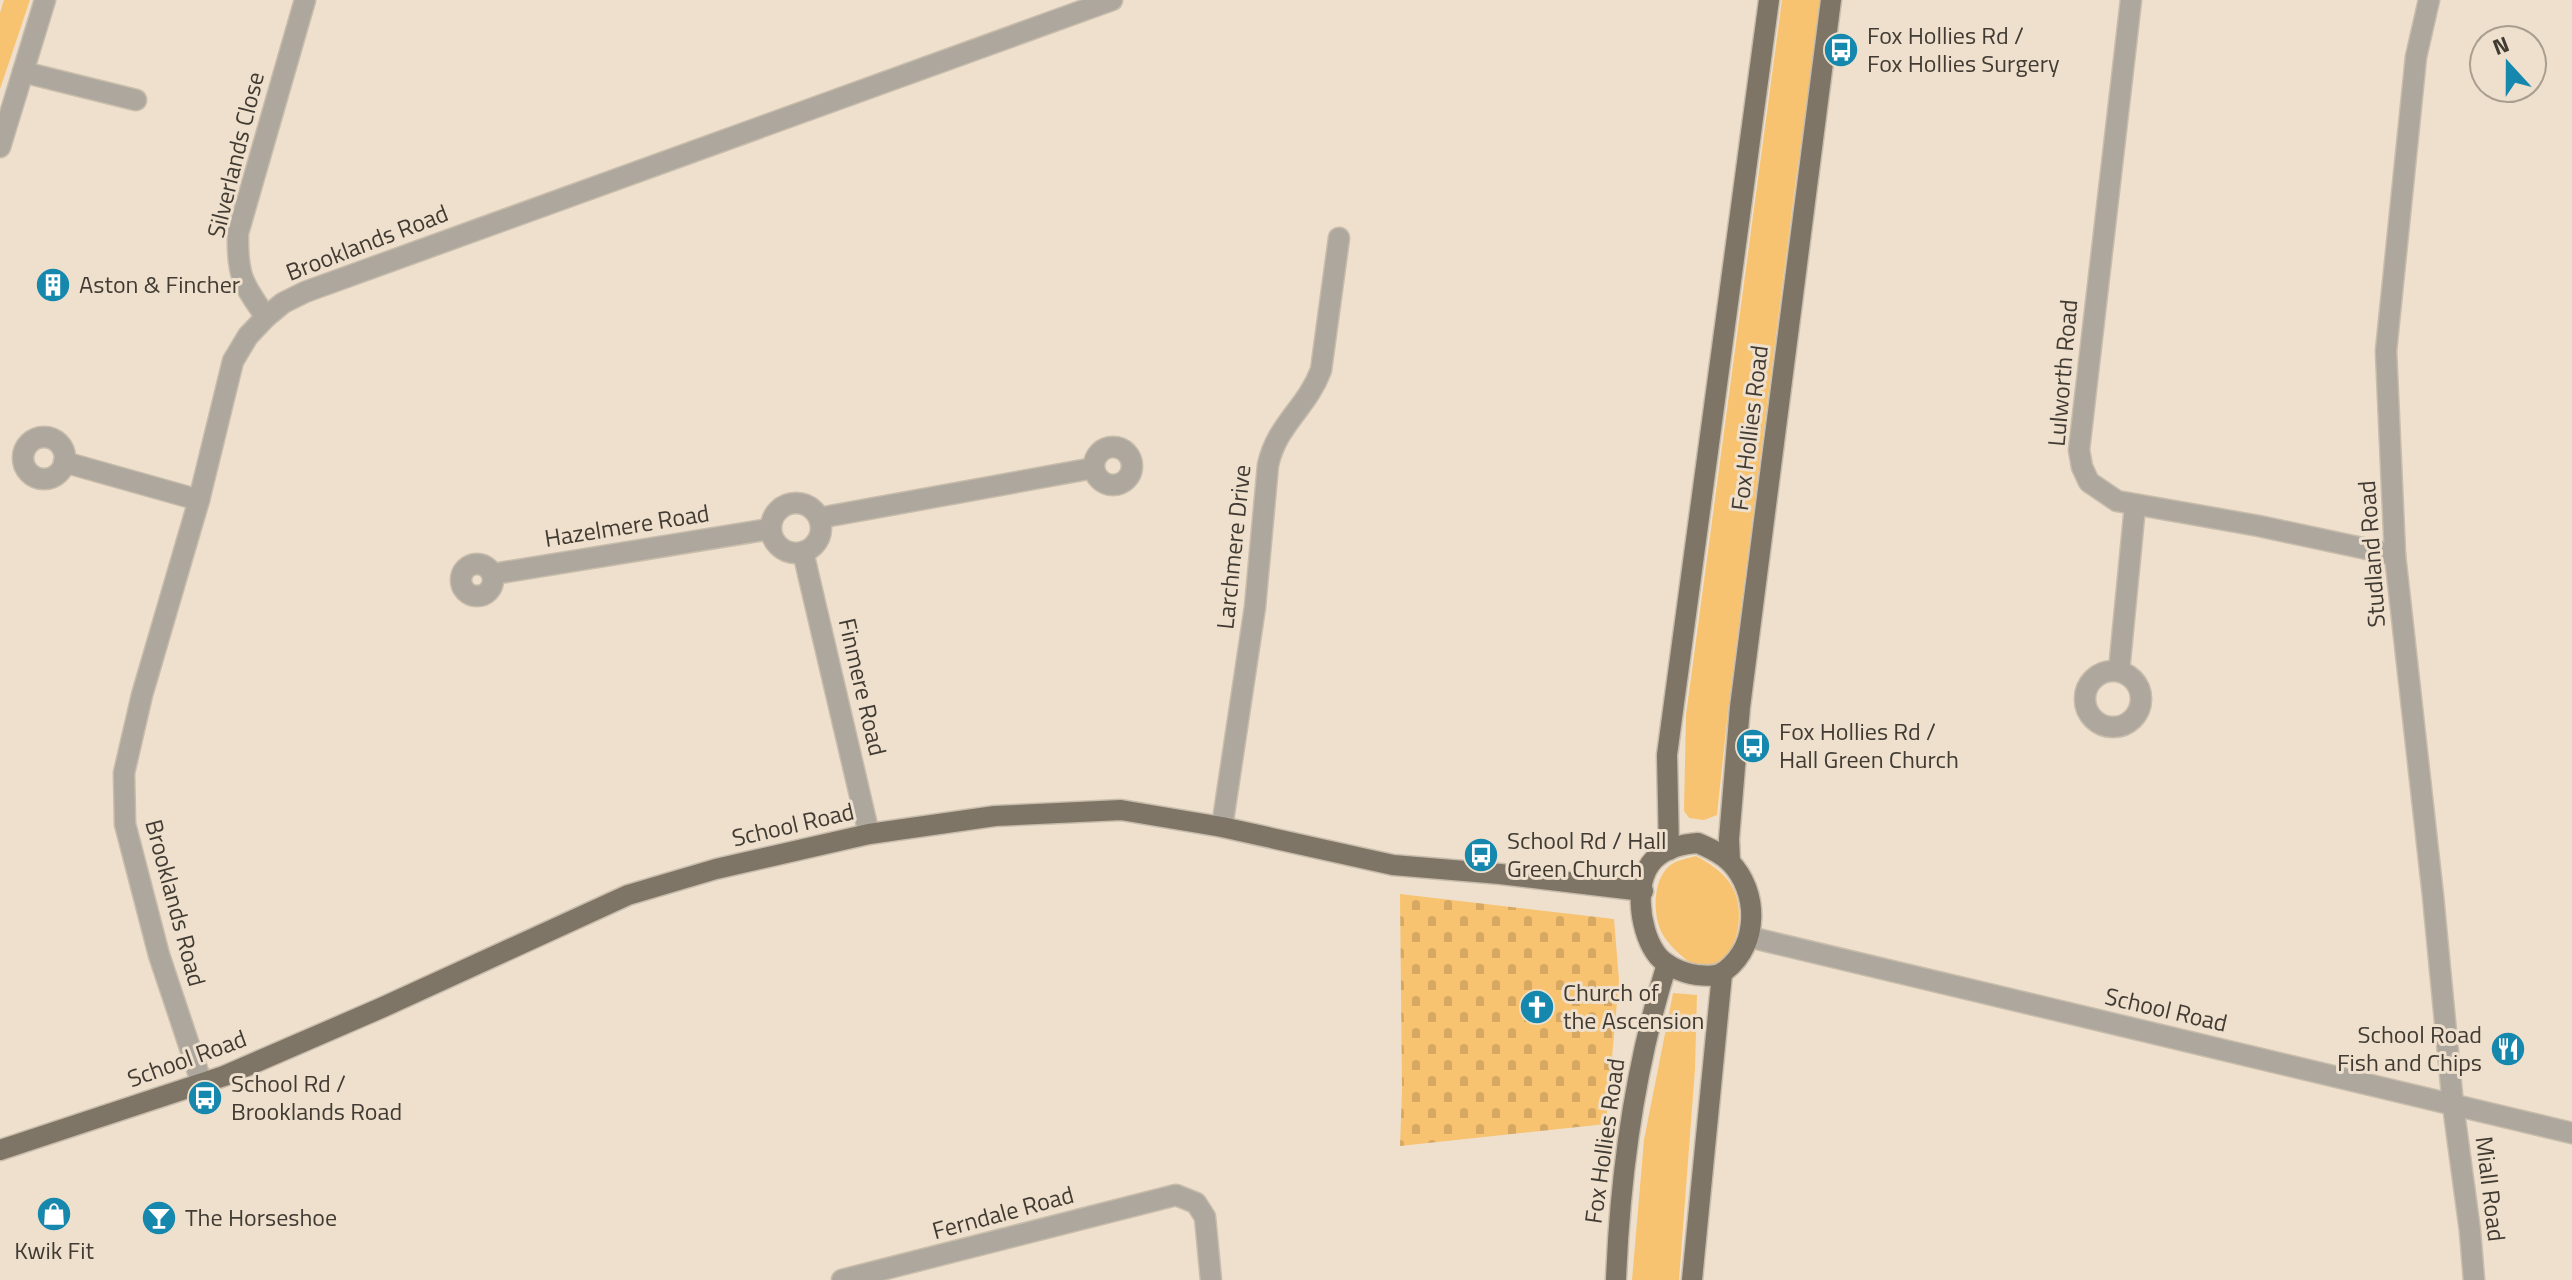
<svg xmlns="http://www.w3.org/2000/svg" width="2572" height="1280" viewBox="0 0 2572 1280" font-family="'Titillium Web',sans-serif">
	<defs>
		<pattern id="cemetery-stones" width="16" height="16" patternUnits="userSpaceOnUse" patternTransform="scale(2)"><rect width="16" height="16" fill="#f8c370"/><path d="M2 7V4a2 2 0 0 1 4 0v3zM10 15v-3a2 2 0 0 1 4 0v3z" fill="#d6a861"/></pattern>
	</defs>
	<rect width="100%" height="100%" fill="#eee0cd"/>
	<g fill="#f8c370">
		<path d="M4,0H30L0,89V13Z"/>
		<path d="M1782,0H1822L1797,171L1728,711L1717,815L1704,820L1689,818L1684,811L1686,715Z"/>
		<path d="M1696,856C1711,864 1725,873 1733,888C1744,909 1740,949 1719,962C1712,966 1702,966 1694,966C1683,957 1671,948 1663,935C1652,916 1652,877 1672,864C1678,860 1689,858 1696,856Z"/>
		<path d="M1673,993L1697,995L1695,1069L1679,1280H1632L1644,1140Z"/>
	</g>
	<path fill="url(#cemetery-stones)" d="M1400,894L1614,919L1619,980L1606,1124L1400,1146L1402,1090Z"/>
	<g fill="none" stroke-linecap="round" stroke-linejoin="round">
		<g stroke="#c8bcab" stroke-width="23">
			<g id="minor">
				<path d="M2131,0L2079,450L2082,467L2089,482L2117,501L2259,526L2395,555"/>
				<path d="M2429,0L2416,57L2386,351L2395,555L2433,896L2453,1105L2470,1231L2474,1280"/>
				<path d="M23,72L136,100"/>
				<path d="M0,147L45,0"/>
				<path d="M266,317C242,283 237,275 238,233L305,0"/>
				<circle cx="44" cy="458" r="21"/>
				<circle cx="1113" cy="466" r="19"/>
				<path d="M64,462L199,500"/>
				<circle cx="796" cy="528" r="25"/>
				<path d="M819,518L1094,468"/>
				<path d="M803,552L869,834"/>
				<circle cx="477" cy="580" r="16"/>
				<path d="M493,574L770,529"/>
				<circle cx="2113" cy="699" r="28"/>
				<path d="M2119,671L2135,506"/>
				<path d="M1222,827L1255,607L1268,465C1277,424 1307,408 1321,370L1339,238"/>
				<path d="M1749,937L2572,1133"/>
				<path d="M202,1084L159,955L125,824L124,773L142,695L199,500L233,361L248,336L266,317L283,303L305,292L1112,0"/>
				<path d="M842,1280L1176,1195L1196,1203L1205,1217L1211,1280"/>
			</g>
		</g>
		<g stroke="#c8bcab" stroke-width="23">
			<g id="major">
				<path d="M1698,843C1709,848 1721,853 1730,862C1759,892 1759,944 1726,970C1718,977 1707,976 1697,975C1682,973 1663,965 1655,952C1639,928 1632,876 1658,856C1669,847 1685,844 1698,843Z"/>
				<path d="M1669,850L1667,755L1769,0"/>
				<path d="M1730,862L1729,839L1740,707L1831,0"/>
				<path d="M0,1150L224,1076L381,1008L628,895L716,869L869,834L995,816L1121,810L1222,827L1393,865L1500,874L1643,891"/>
				<path d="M1616,1280C1620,1174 1635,1066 1667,964"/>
				<path d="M1692,1280L1722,974"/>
			</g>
		</g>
		<use href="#minor" stroke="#ada79e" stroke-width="20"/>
		<use href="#major" stroke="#7f7566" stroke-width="20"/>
	</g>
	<defs>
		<g id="bus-disc" transform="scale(1.8)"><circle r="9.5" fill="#1688ad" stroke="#eee0cd"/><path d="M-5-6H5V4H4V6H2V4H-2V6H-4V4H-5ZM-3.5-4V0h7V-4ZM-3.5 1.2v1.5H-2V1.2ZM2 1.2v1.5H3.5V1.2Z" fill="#fff"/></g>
		<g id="building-disc" transform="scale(1.8)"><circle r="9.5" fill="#1688ad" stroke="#eee0cd"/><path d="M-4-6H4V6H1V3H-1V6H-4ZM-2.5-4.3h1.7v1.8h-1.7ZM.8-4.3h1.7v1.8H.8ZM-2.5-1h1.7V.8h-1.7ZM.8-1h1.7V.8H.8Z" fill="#fff"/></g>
		<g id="church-disc" transform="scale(1.8)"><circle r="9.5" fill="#1688ad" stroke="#eee0cd"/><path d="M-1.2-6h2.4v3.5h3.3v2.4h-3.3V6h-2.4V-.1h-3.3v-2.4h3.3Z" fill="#fff"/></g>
		<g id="restaurant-disc" transform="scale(1.8)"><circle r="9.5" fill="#1688ad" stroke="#eee0cd"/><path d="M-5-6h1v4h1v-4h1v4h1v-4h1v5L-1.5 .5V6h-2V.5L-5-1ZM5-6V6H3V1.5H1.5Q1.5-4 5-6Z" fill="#fff"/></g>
		<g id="shop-disc" transform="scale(1.8)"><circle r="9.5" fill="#1688ad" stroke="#eee0cd"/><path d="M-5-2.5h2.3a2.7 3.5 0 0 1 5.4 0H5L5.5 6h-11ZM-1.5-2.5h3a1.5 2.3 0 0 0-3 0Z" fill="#fff"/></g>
		<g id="bar-disc" transform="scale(1.8)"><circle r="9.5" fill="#1688ad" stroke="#eee0cd"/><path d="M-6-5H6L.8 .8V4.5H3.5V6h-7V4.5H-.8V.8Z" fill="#fff"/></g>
	</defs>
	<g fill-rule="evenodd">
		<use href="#bus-disc" x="1841" y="50"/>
		<use href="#building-disc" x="53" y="285"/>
		<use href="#bus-disc" x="1753" y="746"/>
		<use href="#bus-disc" x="1481" y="855"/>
		<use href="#church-disc" x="1537" y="1007"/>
		<use href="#restaurant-disc" x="2508" y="1049"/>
		<use href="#bus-disc" x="205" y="1098"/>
		<use href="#shop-disc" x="54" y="1214"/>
		<use href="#bar-disc" x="159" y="1218"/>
	</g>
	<g text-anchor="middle" stroke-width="6" stroke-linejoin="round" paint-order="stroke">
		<g font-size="24" fill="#413b33" stroke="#eee0cd" text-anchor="start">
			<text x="1867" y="44">Fox Hollies Rd /<tspan x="1867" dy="28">Fox Hollies Surgery</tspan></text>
			<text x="79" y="293">Aston &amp; Fincher</text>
			<text x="1779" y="740">Fox Hollies Rd /<tspan x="1779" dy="28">Hall Green Church</tspan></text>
			<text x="1507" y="849">School Rd / Hall<tspan x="1507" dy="28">Green Church</tspan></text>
			<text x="1563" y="1001">Church of<tspan x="1563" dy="28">the Ascension</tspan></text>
			<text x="2482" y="1043" text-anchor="end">School Road<tspan x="2482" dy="28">Fish and Chips</tspan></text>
			<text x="231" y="1092">School Rd /<tspan x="231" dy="28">Brooklands Road</tspan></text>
			<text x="185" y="1226">The Horseshoe</text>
			<text x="54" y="1259" text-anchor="middle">Kwik Fit</text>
		</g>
		<g font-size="24" fill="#413b33" stroke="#eee0cd">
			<text transform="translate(236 155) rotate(-76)" y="8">Silverlands Close</text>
			<text transform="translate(367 243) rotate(-21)" y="8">Brooklands Road</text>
			<text transform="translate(2063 373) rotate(-85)" y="8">Lulworth Road</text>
			<text transform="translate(1750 428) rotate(-83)" y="8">Fox Hollies Road</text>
			<text transform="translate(627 526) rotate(-9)" y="8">Hazelmere Road</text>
			<text transform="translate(1234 547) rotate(-84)" y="8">Larchmere Drive</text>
			<text transform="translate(2372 554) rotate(-94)" y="8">Studland Road</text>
			<text transform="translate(862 687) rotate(77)" y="8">Finmere Road</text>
			<text transform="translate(793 825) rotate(-13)" y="8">School Road</text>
			<text transform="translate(175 903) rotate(75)" y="8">Brooklands Road</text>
			<text transform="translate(2166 1010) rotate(13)" y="8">School Road</text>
			<text transform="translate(187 1059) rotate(-20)" y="8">School Road</text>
			<text transform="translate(1605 1141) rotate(-82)" y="8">Fox Hollies Road</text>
			<text transform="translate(2490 1189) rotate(83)" y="8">Miall Road</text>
			<text transform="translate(1003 1213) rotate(-15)" y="8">Ferndale Road</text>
		</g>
	</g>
	<g transform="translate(2508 64) rotate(339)"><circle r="38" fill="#eee0cd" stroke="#a99e8f" stroke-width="2"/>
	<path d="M0-6L14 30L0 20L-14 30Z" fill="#1688ad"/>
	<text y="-12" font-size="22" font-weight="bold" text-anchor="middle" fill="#413b33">N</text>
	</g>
</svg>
